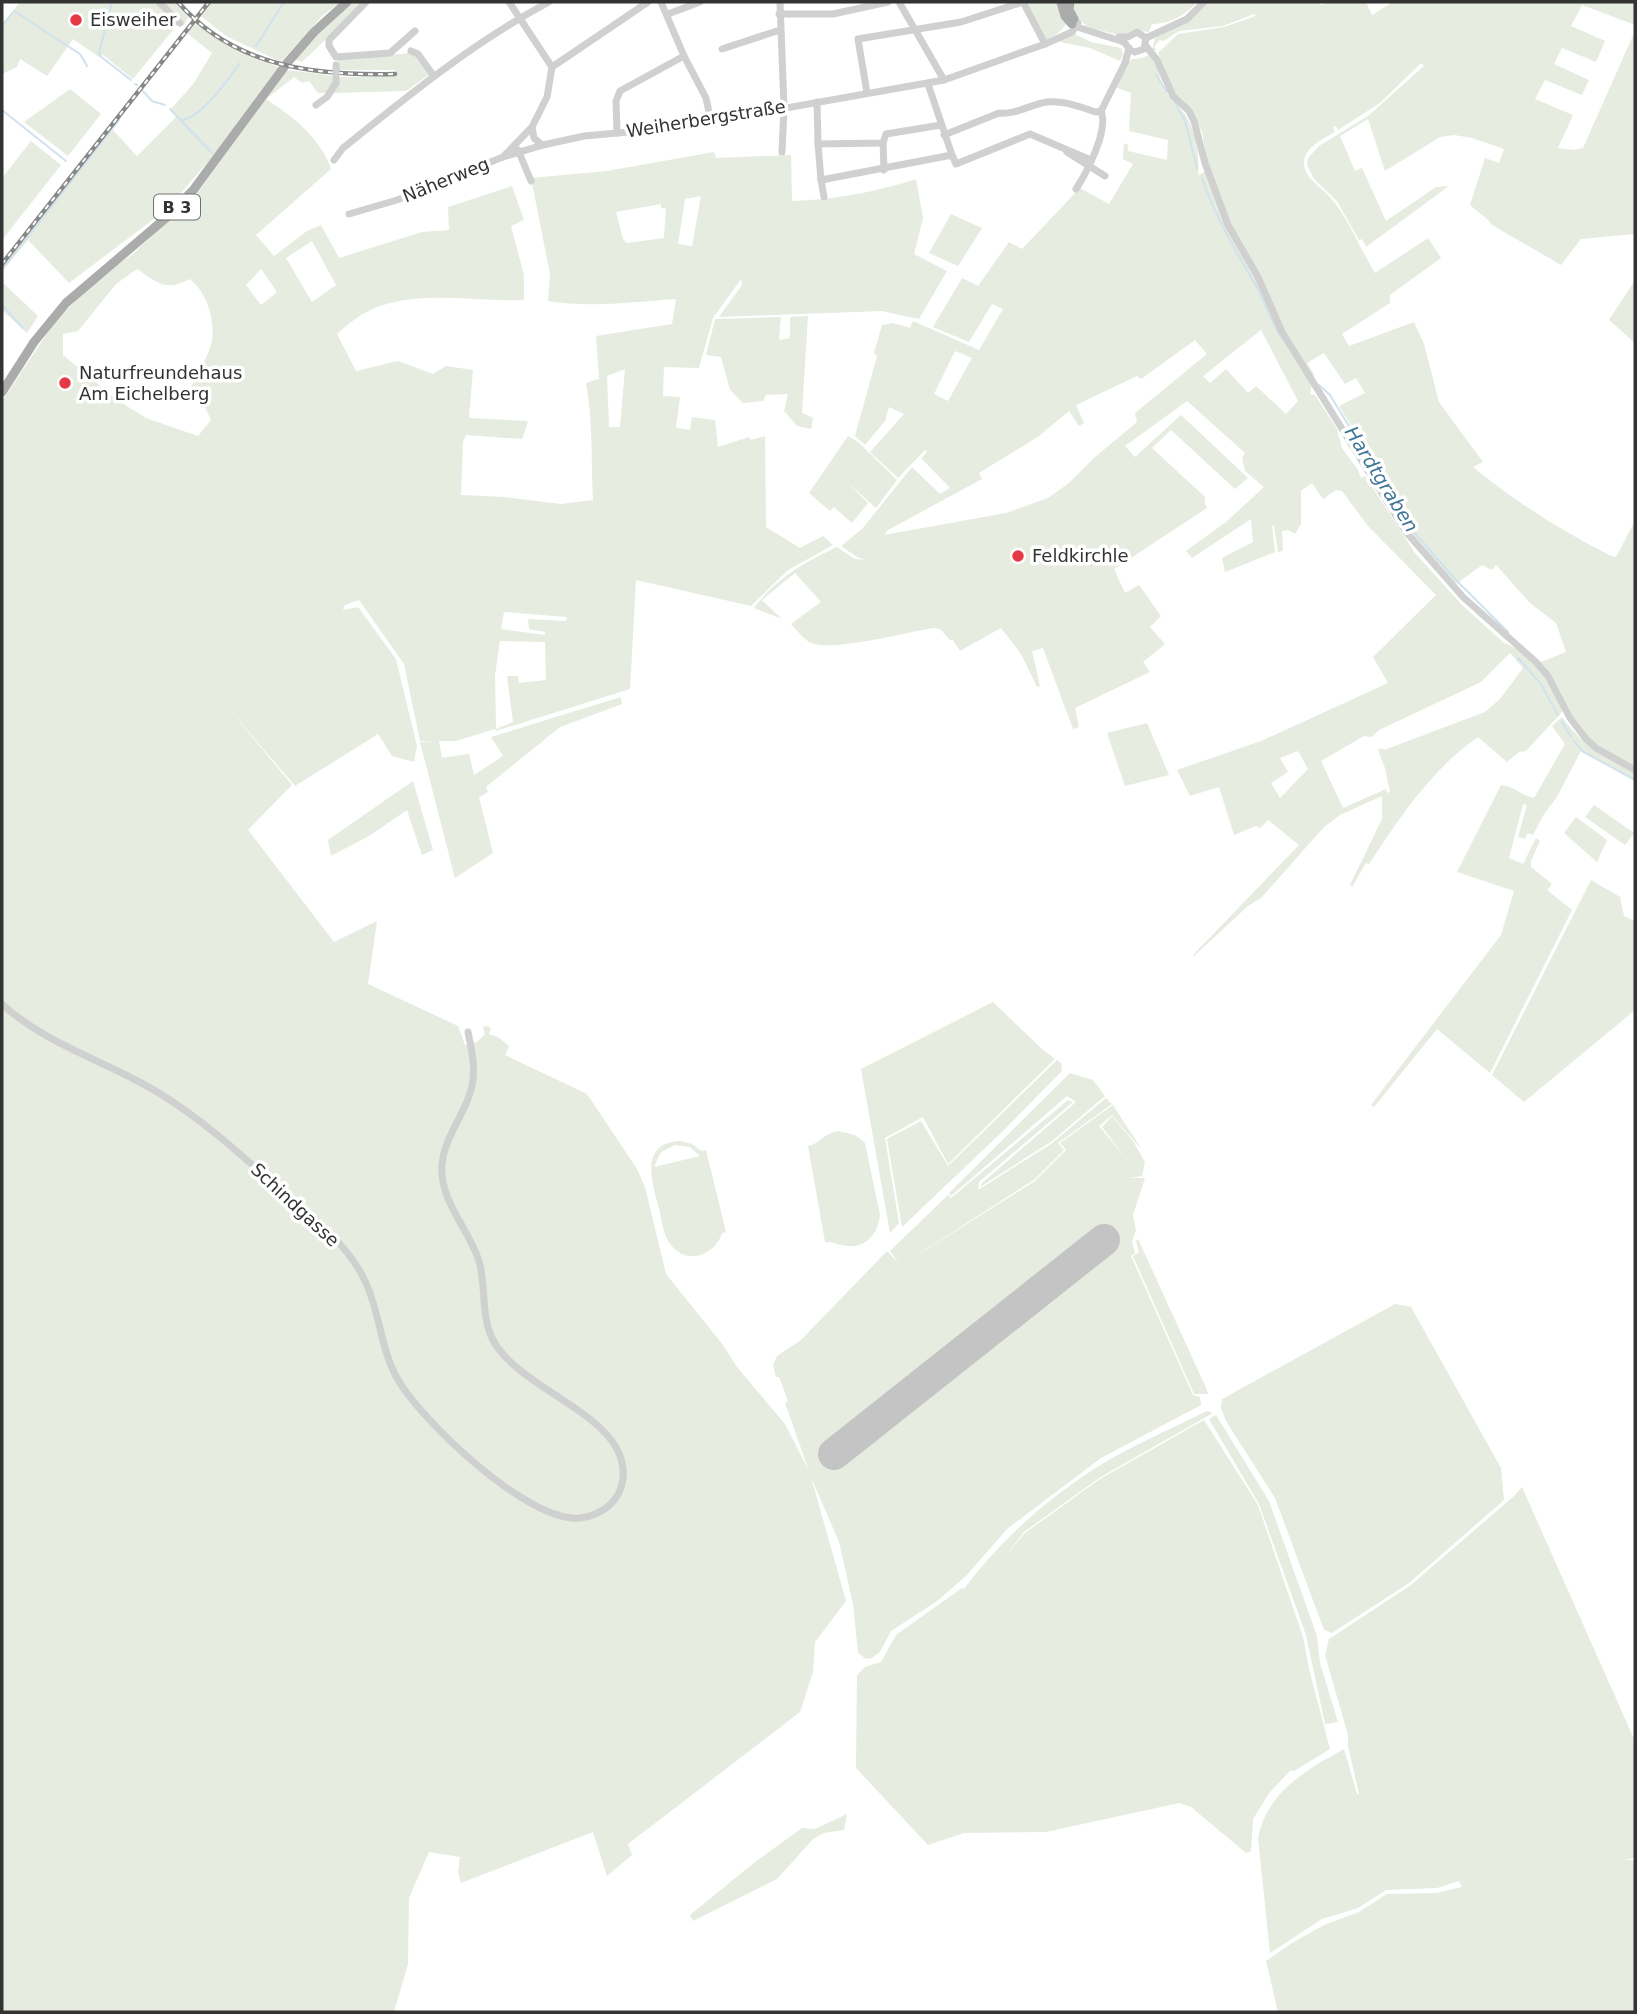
<svg xmlns="http://www.w3.org/2000/svg" width="1637" height="2014" viewBox="0 0 1637 2014" font-family="'DejaVu Sans',sans-serif">
	<rect width="100%" height="100%" fill="#fff"/>
	<g fill="#e6ecdf" fill-rule="evenodd">
		<path d="M20,2H175L189,17L184,25H177L133,79L103,55L99,57L73,39L47,76L20,59L17,67L2,74V24Z"/>
		<path d="M212,2H340L322,16L281,62L226,36L201,16Z"/>
		<path d="M349,2H365L302,62L294,59Z"/>
		<path d="M1024,2H1059L1066,23C1062,32 1054,36 1045,40Z"/>
		<path d="M1072,2H1197C1185,15 1170,24 1152,24L1149,32L1133,30L1123,36L1088,27L1074,15Z"/>
		<path d="M1207,2H1318L1321,5L1327,2H1366L1372,15L1393,2H1635V25L1582,5L1571,26L1605,41L1596,62L1562,48L1554,64L1589,80L1582,95L1545,80L1535,99L1573,115L1558,148L1574,150L1583,148L1635,31V234L1581,239L1561,265L1492,225L1488,220L1470,205L1485,158L1499,163L1504,149L1472,138L1454,135L1440,137L1385,171L1368,119L1340,136L1355,171L1362,168L1386,221L1436,187L1449,186L1366,247L1362,239L1359,240L1337,201L1314,179L1307,165L1308,158L1319,146L1368,116L1424,66L1421,63L1380,103L1338,130L1336,126L1333,127L1335,132C1323,139 1305,147 1304,162C1303,177 1321,187 1330,197C1347,216 1361,250 1375,273L1428,238L1441,258L1390,295V303L1342,334L1349,346L1414,322L1424,344L1439,402L1483,462L1473,467C1517,503 1559,529 1609,555L1616,557L1635,521V767C1623,760 1607,754 1596,745C1570,724 1563,687 1541,662L1566,652L1556,623L1530,603L1496,565L1492,570L1482,565L1456,584L1408,530L1392,505L1397,501L1339,406L1365,393L1356,378L1345,384L1324,353L1307,363L1314,374L1310,394L1315,395L1337,429L1342,448L1358,470L1361,478L1365,476L1415,553L1463,606L1504,643C1531,653 1559,683 1562,712L1526,751L1519,752L1507,762L1478,737C1431,770 1400,817 1369,864L1366,863L1352,887L1350,885L1382,819V796L1340,815L1324,827L1262,897L1248,906L1194,956L1193,955L1299,845L1268,820L1260,828L1256,826L1234,835L1219,787L1190,796L1177,770L1261,741L1388,683L1373,657L1436,595L1368,526L1342,491L1336,490L1323,499L1312,483L1301,491V524L1295,534L1288,530L1282,531L1283,551L1278,552L1274,526H1272L1275,552L1225,572L1222,558L1253,542L1251,519L1192,558L1186,551L1226,522L1264,487L1245,471L1242,458L1245,453L1187,401L1125,446L1135,457L1181,415L1248,478L1235,489L1171,430L1152,448L1205,497V504L1207,508L1114,569L1125,593L1139,585L1161,616L1150,627L1165,644L1143,662L1150,672L1075,708L1079,727L1073,729L1043,648L1032,651L1040,686L1037,687L1021,654L1001,628L960,651L953,640H950L940,629L933,628C908,632 832,652 811,643C803,639 797,630 791,624L821,602L795,573L762,600L782,619L754,608C776,578 805,562 837,547L855,559L865,560L857,557L841,546L862,529L912,467L940,494L950,488L921,458L927,452L925,450L898,478L870,452L904,414L889,407L885,421L865,445L855,436L877,356L874,353L882,325L893,323L910,328L913,321L979,350L1003,309L992,304L969,342L933,327L962,278L978,286L1009,242L1022,249L1080,188L1109,204L1133,164L1123,159L1124,143L1128,145V151L1167,160L1168,140L1129,131L1131,93L1115,87C1118,80 1123,64 1130,60C1137,57 1141,60 1148,55C1160,67 1158,75 1165,90C1170,100 1180,106 1186,116C1196,132 1200,157 1198,175L1209,170L1202,132L1189,107L1174,93L1158,53L1178,34L1224,27L1256,16L1254,14L1223,26L1179,31L1164,41L1160,40L1154,47L1157,50H1152L1155,38L1189,20ZM1261,330L1298,401L1286,414L1256,386L1248,393L1226,369L1210,383L1203,376ZM1195,340L1207,354L1135,413L1137,422L1095,457L1069,483L1048,498L1006,513L884,535L888,530L982,479L979,473L1039,436L1069,411L1079,426L1084,423L1076,405L1137,376L1141,379ZM955,351L972,358L948,401L934,394ZM1510,653L1523,668L1500,699L1485,712L1384,750L1382,748L1378,750L1385,768L1390,792L1387,793L1386,789L1343,808L1321,761L1364,736L1372,737L1379,730L1481,682ZM1298,751L1308,769L1280,798L1271,783L1288,772L1280,758Z"/>
		<path d="M196,22L222,42L278,67L214,155L167,209L69,283L28,240L2,271V266L111,128L137,156L175,118L176,116L170,110L194,83L212,53L187,33Z"/>
		<path d="M1075,34L1091,42L1121,48L1123,54L1120,61L1090,48L1060,42L1059,39Z"/>
		<path d="M411,53L415,54L430,74L406,91L333,93L338,77L395,76V70H338V60Z"/>
		<path d="M288,70L335,76L329,93H318L309,81L302,83L294,77L266,99C292,116 321,138 331,169L256,235L274,256L307,231L321,225L339,258L422,232L449,230L448,207L512,186L524,220L511,226L524,275V300C474,302 420,289 372,309C359,315 347,325 337,334L356,371L398,361L433,374L446,366L473,370L469,418L528,421L522,439L466,435L463,442L461,495L505,497L561,504L593,500C591,460 593,420 586,383L599,379L596,336L672,324L676,299C633,302 591,308 548,301L550,274L531,178L607,171L714,152L716,158L791,155L792,201C833,200 876,192 916,179L923,218L914,254L947,271L919,319L882,311L719,317L742,285L741,279L713,318L699,368L664,367L663,396L680,397L676,428L690,430L692,417L715,420L718,447L749,437L751,440L765,436L766,527L800,548L823,536L833,545L788,570L751,606L636,580L630,689L496,731L495,729L456,741H439L442,758L469,754L474,775L503,756L491,737L621,697L622,704L560,727L486,787L488,792L479,797L493,853L455,878L420,742L434,741H420L404,664L359,600L345,605L343,610L358,607L396,659L417,746L414,762L392,756L378,734L295,786L225,704L292,785L248,830L334,942L377,921L368,984L458,1026L465,1045L477,1042L485,1034L483,1027L487,1026L491,1028L489,1034L498,1037L509,1046L505,1055L587,1094L637,1169L645,1187L666,1274L723,1345L737,1367L785,1424L809,1471L785,1403L788,1401L779,1377H776L773,1365L777,1356L801,1340L887,1251L899,1264L890,1251L948,1195L951,1198L1068,1100L1073,1102L979,1182L978,1190L1051,1144L1106,1098L1112,1104L1058,1143L1064,1150L1035,1179L900,1266L1035,1181L1066,1150L1060,1143L1113,1105L1142,1150L1112,1115L1099,1126L1128,1161L1102,1127L1112,1116L1133,1141L1145,1162L1142,1176L1130,1178H1145L1133,1215L1136,1230L1132,1242L1135,1253L1131,1256L1193,1395L1200,1397L1201,1405L1101,1458L1007,1529L966,1576L937,1601L891,1631L880,1652L872,1658L866,1659L858,1653L853,1604L839,1542L811,1477L846,1601L815,1642L813,1672L800,1712L628,1844L632,1855L607,1876L593,1832L461,1883L458,1872L460,1857L429,1852L409,1898L408,1964L394,2012H2V401L54,323L65,311L105,273L133,254L201,188L286,71ZM701,196L692,246L678,244L685,199ZM661,204V208H666L664,238L627,243L623,239L616,212ZM312,241L336,285L312,302L286,258ZM137,269C158,283 165,292 190,279C207,293 215,319 212,340C210,354 196,377 189,391L203,403L211,420L198,436L146,418L117,400L63,355V334L78,331L116,284ZM261,269L277,292L261,305L246,285ZM625,369L620,427H609L607,376ZM504,612L566,617L567,618L566,621L528,619L529,629L545,632V635L501,629ZM500,641L545,642L546,680L519,683L518,676H507L513,722L496,729L495,675Z"/>
		<path d="M70,89L101,114L68,156L24,122Z"/>
		<path d="M31,141L61,165L2,240V178Z"/>
		<path d="M951,214L982,228L958,266L929,253Z"/>
		<path d="M1635,280V343L1609,320Z"/>
		<path d="M2,282L38,316L27,333L2,310Z"/>
		<path d="M808,316L802,413L813,418L811,429L797,426L784,411L788,394L766,395L763,401L743,403L730,390L721,357L706,355L715,319L781,317L779,340L790,338V317Z"/>
		<path d="M848,436L858,442L897,480L876,508L846,481L868,503L852,523L834,507L830,511L809,493Z"/>
		<path d="M1562,717C1585,748 1602,755 1635,773V781L1581,751L1557,797L1544,814L1533,835L1528,833L1525,839L1518,837L1527,805L1523,804L1509,858L1523,864L1536,838L1540,841L1531,861V867L1552,884L1547,890L1572,910L1490,1073L1437,1029L1374,1107L1371,1105L1501,935L1514,891L1457,872L1501,785C1515,786 1521,796 1534,798L1565,744L1552,726Z"/>
		<path d="M1147,723L1169,775L1125,786L1107,733Z"/>
		<path d="M413,781L433,850L422,855L407,810L369,836L331,856L328,840Z"/>
		<path d="M1594,805L1634,833L1625,845L1585,817Z"/>
		<path d="M1576,817L1607,840L1597,862L1564,833Z"/>
		<path d="M1591,880L1620,897L1624,916L1635,921V1010L1524,1102L1492,1075Z"/>
		<path d="M993,1002L1042,1049L1055,1059L948,1164L923,1117L885,1138L899,1223L890,1233L861,1069Z"/>
		<path d="M1057,1060L1061,1063L1062,1071L1002,1132L902,1227L887,1139L921,1121L948,1166Z"/>
		<path d="M1070,1073L1093,1080L1105,1096L1052,1141L980,1187L982,1183L1076,1102L1067,1096L951,1196L949,1193Z"/>
		<path d="M838,1131L855,1135L865,1143L880,1215C878,1233 867,1248 847,1246C839,1245 834,1242 825,1242L808,1146C820,1144 824,1133 838,1131Z"/>
		<path d="M680,1141L692,1144L701,1151L706,1150L726,1232L722,1233C715,1256 686,1265 671,1245C663,1236 662,1221 659,1209C653,1183 638,1143 680,1141ZM675,1145L690,1147L700,1156L654,1167L661,1152Z"/>
		<path d="M1138,1239L1207,1390L1208,1394H1194L1133,1256L1139,1252L1136,1241Z"/>
		<path d="M1395,1304L1411,1307L1501,1468L1504,1500L1409,1583L1332,1633L1324,1630L1275,1498L1226,1421L1221,1408L1222,1399Z"/>
		<path d="M1207,1411L1213,1413L1099,1478L1024,1532L1003,1559L1025,1533L1100,1479L1204,1420L1258,1505L1303,1637L1309,1669L1330,1749L1294,1771L1291,1770L1270,1792L1253,1819L1251,1851L1246,1853L1191,1807L1179,1803L1046,1832L964,1833L928,1845L856,1768L857,1675L865,1667L881,1662L896,1635L962,1588L964,1589C1001,1539 1049,1497 1102,1464C1135,1444 1173,1428 1207,1411Z"/>
		<path d="M1216,1415L1269,1501L1317,1636L1320,1663L1338,1722L1325,1724L1306,1635L1259,1504L1209,1419Z"/>
		<path d="M1522,1487L1635,1741V1858L1624,1860H1635V2012H1278L1266,1961L1292,1943L1324,1925L1359,1912L1387,1894L1437,1893L1462,1887L1459,1881L1437,1888L1386,1890L1358,1908L1322,1919L1270,1953L1258,1838C1267,1792 1306,1770 1344,1749L1357,1794H1359L1348,1746V1735L1325,1655L1329,1639L1411,1585L1514,1496Z"/>
		<path d="M847,1814L844,1830L824,1833L813,1839L777,1879L693,1921L690,1915L755,1862L802,1828L815,1829Z"/>
	</g>
	<g fill="none" stroke-linecap="round" stroke-linejoin="round">
		<g stroke="#cfe2ee" stroke-width="2">
			<path d="M112,2L99,53L100,56L131,80"/>
			<path d="M2,26L14,11L80,54L87,66"/>
			<path d="M256,46L284,2"/>
			<path d="M1156,75L1167,92"/>
			<path d="M135,84L137,85"/>
			<path d="M142,90L152,101L165,105"/>
			<path d="M1175,102L1185,121L1197,168"/>
			<path d="M170,109L212,153"/>
			<path d="M2,110L66,161"/>
			<path d="M181,120C200,120 229,78 240,63"/>
			<path d="M1202,178C1215,216 1234,248 1254,282C1265,301 1271,323 1284,341"/>
			<path d="M2,270L119,120"/>
			<path d="M2,305L23,328"/>
			<path d="M1319,385L1330,395L1413,531L1455,579L1508,632"/>
			<path d="M1518,658L1541,684L1558,715"/>
			<path d="M1562,722L1571,737"/>
			<path d="M1574,741L1582,751L1635,780"/>
		</g>
		<path stroke="#c4c4c4" stroke-width="32" d="M834,1454L1104,1240"/>
		<g stroke="#d0d0d0" stroke-width="7">
			<path d="M159,2L180,23"/>
			<path d="M366,2L329,40V46L336,57L390,53L415,31"/>
			<path d="M509,2L552,67"/>
			<path d="M661,2L684,56L706,98L711,122"/>
			<path d="M780,2L784,108L782,152"/>
			<path d="M899,2L944,80"/>
			<path d="M668,14L700,2"/>
			<path d="M779,14H833L888,2"/>
			<path d="M1074,26L1124,42L1130,50L1135,52L1144,49L1146,38"/>
			<path d="M1119,37H1128L1137,32L1146,38"/>
			<path d="M1146,38L1187,19L1204,2"/>
			<path d="M1146,46L1157,60L1173,96L1189,111L1194,121L1205,163L1228,225L1258,277L1282,332L1406,532L1463,597L1536,662L1548,676L1570,718L1586,739L1596,748L1635,770"/>
			<path d="M722,49L780,30"/>
			<path d="M411,51L418,54L433,75"/>
			<path d="M928,84L952,155"/>
			<path d="M867,93L858,39L961,22L1023,2L1045,44"/>
			<path d="M817,102L818,144L883,143L886,134L941,125"/>
			<path d="M316,105L327,97L336,83"/>
			<path d="M617,133L616,101L620,91L684,56"/>
			<path d="M944,135L999,113C1016,115 1031,104 1047,102C1064,100 1080,107 1096,112L1101,111L1125,63L1129,48"/>
			<path d="M883,143L884,170"/>
			<path d="M818,144L821,180L952,155L956,164L1030,134L1091,160"/>
			<path d="M542,145L534,138L532,127L547,97L552,67L648,2"/>
			<path d="M518,150L531,181"/>
			<path d="M1067,152L1105,176"/>
			<path d="M503,157L543,145L584,136L673,128L944,80L1045,44L1072,32L1078,23"/>
			<path d="M334,160L343,148C409,95 474,42 549,2"/>
			<path d="M821,180L824,197"/>
			<path d="M1076,189C1087,172 1109,130 1101,111"/>
			<path d="M349,214L397,200L503,157L532,127"/>
			<path d="M2,1004C48,1046 107,1061 159,1093C201,1119 237,1151 274,1184C293,1200 313,1216 331,1234C343,1247 357,1263 364,1279C380,1310 380,1348 397,1378C421,1421 530,1524 580,1518C602,1515 620,1502 623,1479C630,1414 515,1391 491,1336C481,1312 486,1285 479,1261C468,1227 439,1201 442,1164C445,1134 469,1110 473,1080C475,1064 471,1047 468,1032"/>
		</g>
		<g stroke="#ababab" stroke-width="9">
			<path d="M1061,2L1065,16L1072,24"/>
			<path d="M1070,2L1069,10L1074,19"/>
			<path d="M2,392L34,342L66,303L167,217L194,189L287,63L314,32L347,2"/>
		</g>
		<g stroke="#888" stroke-width="4.5">
			<g id="rail">
				<path d="M178,2C234,67 315,76 395,74"/>
				<path d="M2,264L209,2"/>
			</g>
		</g>
		<use href="#rail" stroke="#fff" stroke-width="2" stroke-dasharray="5" stroke-linecap="butt"/>
		<path stroke="#d0d0d0" stroke-width="7" d="M336,83V65"/>
	</g>
	<g fill="#e63946" stroke="#fff" stroke-width="2.5">
		<circle cx="76" cy="20" r="7"/>
		<circle cx="65" cy="383" r="7"/>
		<circle cx="1018" cy="556" r="7"/>
	</g>
	<g text-anchor="middle" stroke-width="7" stroke-linejoin="round" paint-order="stroke">
		<rect fill="#fff" stroke="#707070" stroke-width="2" x="154" y="194.5" width="46" height="25" rx="5"/>
		<g font-size="16" font-weight="bold" fill="#333">
			<text x="177" y="213">B 3</text>
		</g>
		<g font-size="18" fill="#333" stroke="#fff" text-anchor="start">
			<text x="90" y="26">Eisweiher</text>
			<text x="79" y="379">Naturfreundehaus<tspan x="79" dy="21">Am Eichelberg</tspan></text>
			<text x="1032" y="562">Feldkirchle</text>
		</g>
		<g font-size="18" fill="#333" stroke="#fff">
			<text transform="translate(706 119) rotate(-9)" y="6">Weiherbergstraße</text>
			<text transform="translate(446 180) rotate(-22)" y="6">Näherweg</text>
			<text transform="translate(295 1205) rotate(43)" y="6">Schindgasse</text>
		</g>
		<g font-size="19" font-style="italic" fill="#3f7597" stroke="#fff">
			<text transform="translate(1382 479) rotate(58)" y="7">Hardtgraben</text>
		</g>
	</g>
	<rect width="1637" height="2014" fill="none" stroke="#333333" stroke-width="7"/>
</svg>
